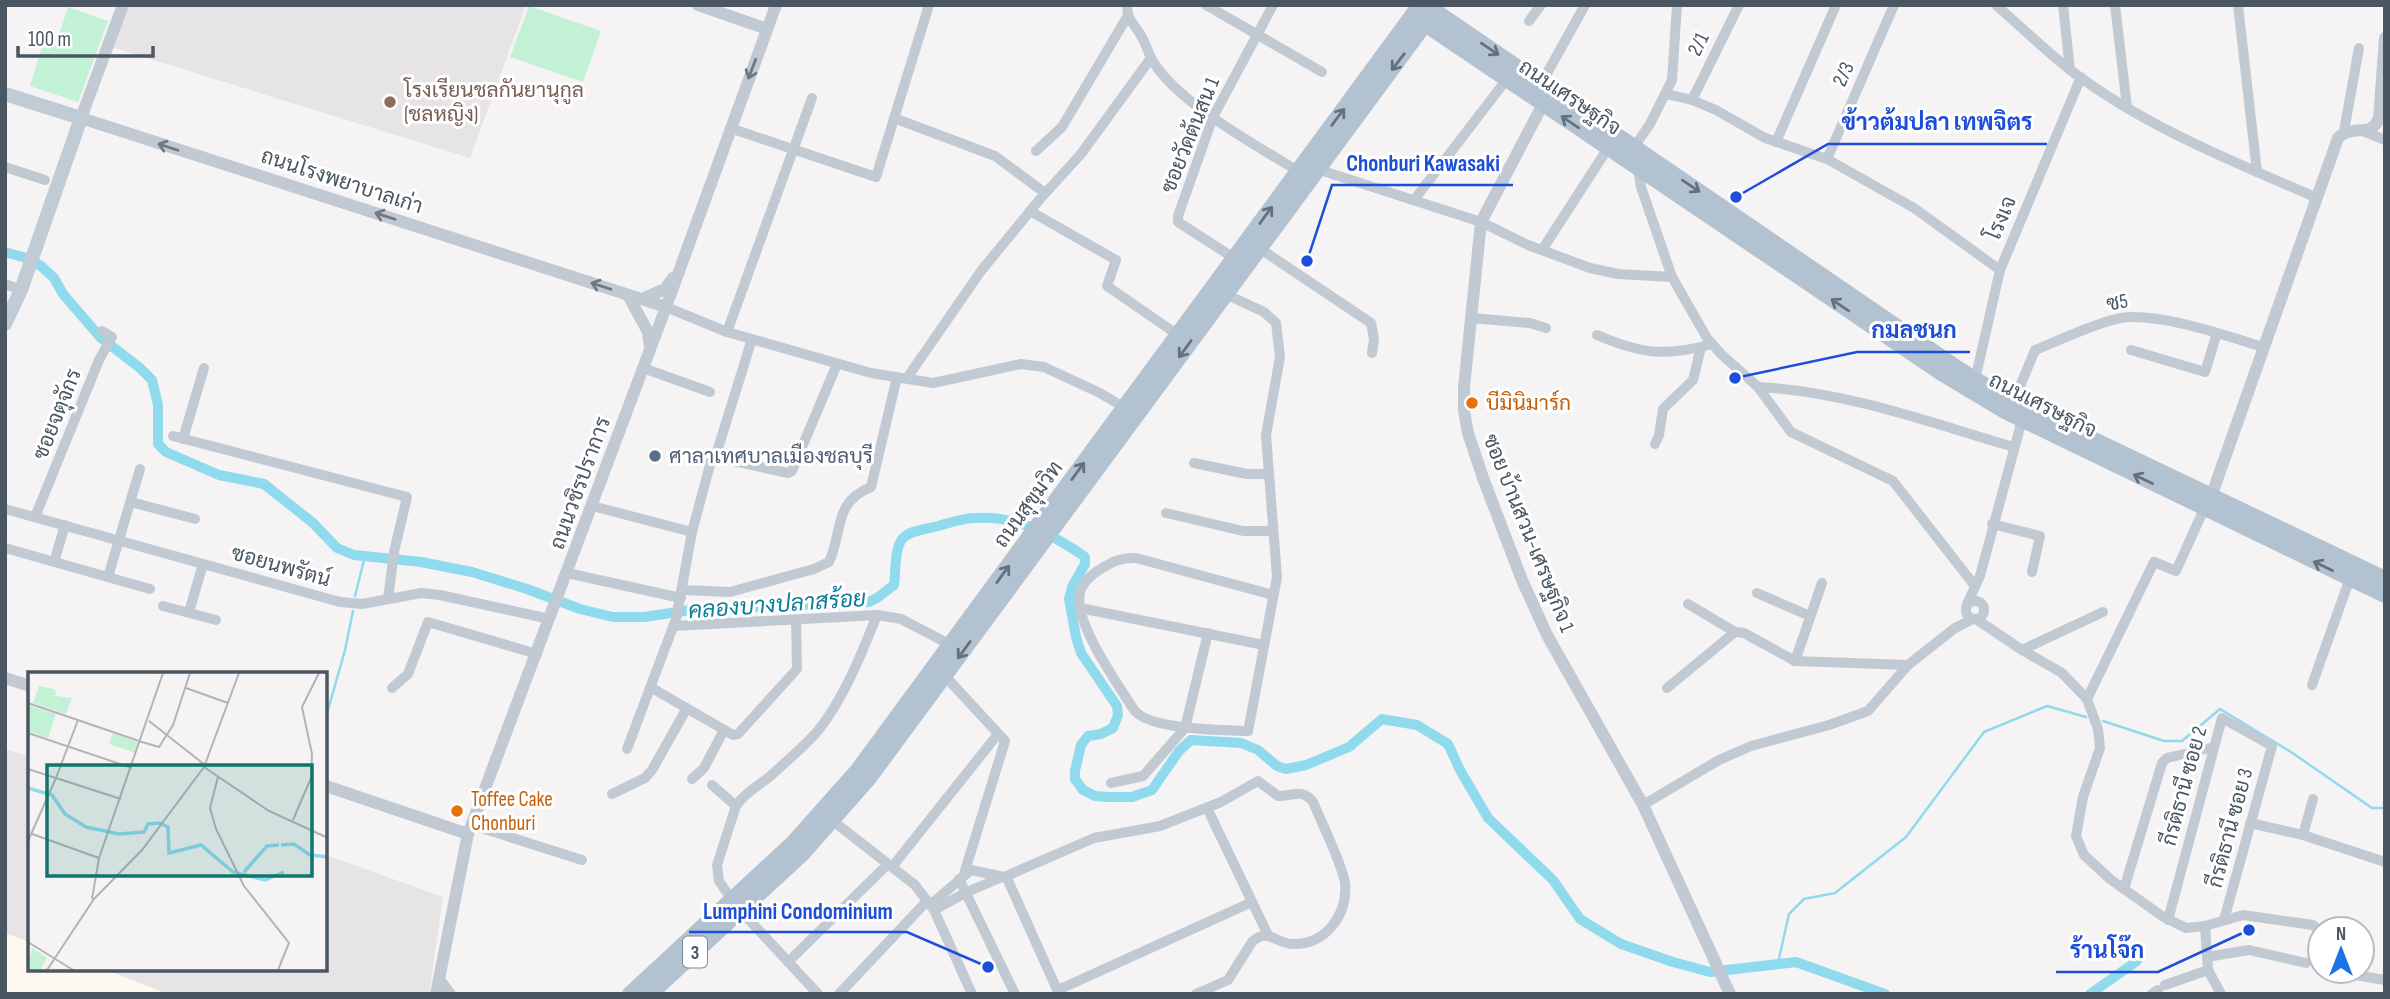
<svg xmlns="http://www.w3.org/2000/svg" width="2390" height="999" viewBox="0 0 2390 999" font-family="'Sofia Sans Condensed',Sarabun,sans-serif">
	<rect width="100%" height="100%" fill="#f5f3f3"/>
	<path fill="#fdf9ef" d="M5,933L30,942V969H103L168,994H5Z"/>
	<g fill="#e6e4e5">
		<path d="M123,5H526L470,158L108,46Z"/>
		<path d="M5,749L30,757V942L5,933Z"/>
		<path d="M326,855L443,897L429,994H168L103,969H326Z"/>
	</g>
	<g fill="#c3f1d5">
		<path d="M529,6L601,31L583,82L510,57Z"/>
		<path d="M68,7L108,21L78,102L30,86L43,43L55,47Z"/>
	</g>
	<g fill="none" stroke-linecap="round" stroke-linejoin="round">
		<g stroke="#90daee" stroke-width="2.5">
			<path d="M355,596L365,556"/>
			<path d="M326,717L345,650L353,611"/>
			<path d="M2103,721L2164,741H2182L2220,709L2291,752L2372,808H2385"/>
			<path d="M1778,963L1789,914L1804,899L1835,893L1906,837L1984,732L2047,706L2086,717"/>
		</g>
		<g stroke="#90daee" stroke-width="10">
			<path d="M5,252L26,258L41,266L54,278L63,294L100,337L140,368L152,380L158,405V444L166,452L219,475L264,484L313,523L337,548L354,555L421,562L472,572L527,589L580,609L613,617H644L691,610L869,602L877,598L894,585C896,572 894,548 903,538C911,530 927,529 938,526C950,523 963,518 975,518C1014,515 1054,535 1085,557V564L1072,587L1069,599L1076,637L1081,653L1117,706L1118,715L1113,728L1101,734L1088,736L1081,745L1075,771V779L1083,790L1095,796L1109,797H1132L1152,790L1179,751L1191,740L1241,743L1258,750L1277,766L1286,769L1306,765L1349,747L1382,719L1417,725L1448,744L1460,770L1488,818L1553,880L1580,919L1621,944L1673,962L1710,972L1796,962L1885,994"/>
			<path d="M2090,994L2137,961"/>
		</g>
		<g stroke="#c1cad2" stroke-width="10">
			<path d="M1127,5C1127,19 1133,23 1140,34C1146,43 1148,54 1154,63C1179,103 1257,146 1298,171"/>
			<path d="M1206,5L1322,72"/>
			<path d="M1996,5C2020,26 2044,49 2069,69C2143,126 2232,161 2317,198"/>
			<path d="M2063,5L2070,70"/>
			<path d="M2115,5L2127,107"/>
			<path d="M2238,5L2257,172"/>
			<path d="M1529,21L1541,5"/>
			<path d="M1541,84L1585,5"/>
			<path d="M1666,94L1692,100L1716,110L1765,138L1827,159L1914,208L2000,270"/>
			<path d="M1692,100L1739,5"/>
			<path d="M894,118L995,156L1045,193"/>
			<path d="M730,128L876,177L929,5"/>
			<path d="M2344,131L2359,48"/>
			<path d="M2363,131L2385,140"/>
			<path d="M1776,142L1836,5"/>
			<path d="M1634,147L1650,124L1672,80L1677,5"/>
			<path d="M1036,151L1062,127L1127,17"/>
			<path d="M1827,159L1894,5"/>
			<path d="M5,167L45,180"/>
			<path d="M1638,168L1641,187L1672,277L1707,338L1721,354L1758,387L1791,432L1893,481L1975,586"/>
			<path d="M1317,169L1481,222L1528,245L1590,268L1618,274L1672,277"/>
			<path d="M1414,200L1507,79"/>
			<path d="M1030,211L1116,260L1107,286L1178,335"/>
			<path d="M1259,248L1371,323L1374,339L1372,353"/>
			<path d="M1542,250L1608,148"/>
			<path d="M1234,258L1178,222V216L1213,117L1273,5"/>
			<path d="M5,284L21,290"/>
			<path d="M1223,293L1264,312L1276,323L1280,357L1266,435L1277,577C1267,629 1258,680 1248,731C1223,730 1149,730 1134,710C1118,684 1073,622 1080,593C1081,585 1090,576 1096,572C1110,563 1119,557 1136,558L1273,595"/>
			<path d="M666,307L727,332L871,373L933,383L1021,364L1044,367L1100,393L1125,408"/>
			<path d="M1471,318L1530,323L1546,328"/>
			<path d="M727,332L812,98"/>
			<path d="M1597,335C1641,354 1666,357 1712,344"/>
			<path d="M2131,350L2205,372L2217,333"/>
			<path d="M643,368L710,392"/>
			<path d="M907,378L981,271L1040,199L1081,154L1151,58"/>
			<path d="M1975,380L2000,270L2081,77"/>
			<path d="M1758,387C1845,391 1931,423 2014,447"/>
			<path d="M2014,401L2035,350C2058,341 2097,322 2121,318C2158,312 2227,336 2263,347"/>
			<path d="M173,436L407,497L394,552L388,599"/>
			<path d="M183,439L204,368"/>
			<path d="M1655,444L1659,435L1663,409L1693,380L1701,347"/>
			<path d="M715,458L752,339"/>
			<path d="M1194,463L1247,474H1269"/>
			<path d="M131,502L195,519"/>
			<path d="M592,506L692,532"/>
			<path d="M5,509L340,602L362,604L421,593L440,595L550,619"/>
			<path d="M1166,513L1243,531H1273"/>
			<path d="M35,517L99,360L112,337L102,331"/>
			<path d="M1992,524L2040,536L2032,572"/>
			<path d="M5,548L150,589"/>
			<path d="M54,562L65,525"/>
			<path d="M567,573L681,598"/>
			<path d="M108,577L140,469"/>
			<path d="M682,590L730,592L814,569L829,562C843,532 833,502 871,487L897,377"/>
			<path d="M1757,593L1810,616"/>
			<circle cx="1975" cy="610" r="9"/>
			<path d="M1688,604L1735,632L1744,633L1795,661L1908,665"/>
			<path d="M1967,604L1980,576L2022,420"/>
			<path d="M163,606L216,620"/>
			<path d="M1080,608L1264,645"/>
			<path d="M189,612L203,564"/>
			<path d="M1976,619L2022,650L2062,673L2087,699L2098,729L2100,748L2083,797L2076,836L2084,855L2110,879L2162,916L2186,928L2205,926L2243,915L2313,925L2320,931"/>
			<path d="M674,626L877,615L901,619L951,645"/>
			<path d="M2022,650L2103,612"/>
			<path d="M1795,661L1822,583"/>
			<path d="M945,676L1005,741L964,874"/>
			<path d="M2312,685L2350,578"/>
			<path d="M392,688L408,674L428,622L537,654"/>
			<path d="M652,688L733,735L738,734L797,669L796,619"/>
			<path d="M1667,688L1735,632"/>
			<path d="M2087,699L2154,562L2176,571L2204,509"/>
			<path d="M627,749L676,619L692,532L711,461L720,458L788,473L792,471L837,364"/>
			<path d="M692,779L704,768L724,730"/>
			<path d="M1111,783L1143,776L1185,728L1208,633"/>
			<path d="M712,785L736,806"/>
			<path d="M612,794L645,778L652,770L687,708"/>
			<path d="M1643,805L1719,760L1751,746L1829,725L1868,711L1908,665L1955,628L1973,619"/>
			<path d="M1207,808L1268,935"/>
			<path d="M833,821L915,885L934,910L972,994"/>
			<path d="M2250,823L2303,835L2385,862"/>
			<path d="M472,825L582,860"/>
			<path d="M2303,835L2313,799"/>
			<path d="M892,867L998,734"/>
			<path d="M1006,876L1059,994"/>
			<path d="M959,879L1015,994"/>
			<path d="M2120,886L2124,889L2162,763L2167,758L2214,747"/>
			<path d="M732,900L719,881L717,865L736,806C744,794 756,787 768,778C784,764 801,749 815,734C842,703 862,653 877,615"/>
			<path d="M930,905L971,870L1004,877L1094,838L1160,826L1221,802L1258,781L1278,796C1293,796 1303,788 1313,802C1321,821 1343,866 1345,883C1348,915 1325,946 1291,944C1275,942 1267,928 1252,942L1228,980L1196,994"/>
			<path d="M740,910L818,994"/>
			<path d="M934,910L967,892L1002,877"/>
			<path d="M2168,920L2222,718L2272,746L2224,920"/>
			<path d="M2205,926L2208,970L2221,994"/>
			<path d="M2207,957L2249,950L2306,963"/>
			<path d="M788,962L888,864"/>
			<path d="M2331,971L2385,980"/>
			<path d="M2165,985L2208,970"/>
			<path d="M1058,990L1252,902"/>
			<path d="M839,994L927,901"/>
			<path d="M2152,994L2158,990"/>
		</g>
		<g stroke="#c1cad2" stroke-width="12">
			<path d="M123,5L81,118L666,307"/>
			<path d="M698,5L767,29"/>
			<path d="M1543,104L1481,222L1464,387V411L1468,433L1483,478L1522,580L1547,635L1643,805L1730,994"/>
			<path d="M628,295L648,332L650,348"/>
			<path d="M642,299L665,289L673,278"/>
			<path d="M2211,497L2338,138C2353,123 2371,139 2379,118L2385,38"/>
			<path d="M5,678L30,686"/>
			<path d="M326,786L468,834"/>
			<path d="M439,980L450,994"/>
			<path d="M436,994L468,834L666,307L776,5"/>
		</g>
		<path stroke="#c1cbd6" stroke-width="14" d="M5,94L81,118L21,290L5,324"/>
		<g stroke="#b3c2d1" stroke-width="16">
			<path d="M1426,5L1960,370L2004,397L2385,579"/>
			<path d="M1418,19L1943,374L2003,410L2385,595"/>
			<path d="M630,994L793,843L858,770L1420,5"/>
			<path d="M650,994L803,853L869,778L1425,24L1436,5"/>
		</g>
	</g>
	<defs><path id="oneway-shaft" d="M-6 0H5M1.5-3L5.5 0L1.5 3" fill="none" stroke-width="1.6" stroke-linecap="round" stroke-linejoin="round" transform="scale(1.75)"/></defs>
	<g stroke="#64717d">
		<use href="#oneway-shaft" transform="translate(1490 49) rotate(34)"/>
		<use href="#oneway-shaft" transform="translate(1398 62) rotate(127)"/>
		<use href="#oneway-shaft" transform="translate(1338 117) rotate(-53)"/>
		<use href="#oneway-shaft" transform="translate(1570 122) rotate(-146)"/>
		<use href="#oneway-shaft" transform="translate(1691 186) rotate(34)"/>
		<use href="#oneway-shaft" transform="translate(1266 215) rotate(-54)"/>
		<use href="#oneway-shaft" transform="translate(1840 305) rotate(-146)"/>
		<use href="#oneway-shaft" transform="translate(1185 349) rotate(126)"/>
		<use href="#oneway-shaft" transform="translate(1078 471) rotate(-54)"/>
		<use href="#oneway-shaft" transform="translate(2143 479) rotate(-154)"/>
		<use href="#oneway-shaft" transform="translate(2323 566) rotate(-154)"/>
		<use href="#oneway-shaft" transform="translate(1003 574) rotate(-54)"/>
		<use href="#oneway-shaft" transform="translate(964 650) rotate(126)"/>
	</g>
	<g stroke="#6e7983">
		<use href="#oneway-shaft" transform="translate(752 69) rotate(111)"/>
		<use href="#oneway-shaft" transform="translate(168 147) rotate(-162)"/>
		<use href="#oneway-shaft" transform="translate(385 216) rotate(-162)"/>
		<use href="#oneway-shaft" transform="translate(601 286) rotate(-162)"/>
	</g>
	<circle fill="#8d6e63" stroke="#fff" stroke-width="2.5" cx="390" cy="102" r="7"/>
	<g fill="#e8710a" stroke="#fff" stroke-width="2.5">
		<circle cx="1472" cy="403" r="7"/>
		<circle cx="457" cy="811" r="7"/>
	</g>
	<circle fill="#5c6f8a" stroke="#fff" stroke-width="2.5" cx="655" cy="456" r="7"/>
	<g text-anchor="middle" stroke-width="6" stroke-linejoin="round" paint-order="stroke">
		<rect fill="#fff" stroke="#808990" stroke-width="2" x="683" y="936.5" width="24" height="31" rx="5"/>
		<g font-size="19" font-weight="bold" fill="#4a5661">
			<text x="695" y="959">3</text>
		</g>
		<g font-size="21" fill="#4a5661" stroke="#fff">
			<text transform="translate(1698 44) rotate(-64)" y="7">2/1</text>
			<text transform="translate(1843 74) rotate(-66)" y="7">2/3</text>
			<text transform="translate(1570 97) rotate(34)" y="7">ถนนเศรษฐกิจ</text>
			<text transform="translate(1190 135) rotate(-68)" y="7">ซอยวัดต้นสน 1</text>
			<text transform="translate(342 181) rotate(18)" y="7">ถนนโรงพยาบาลเก่า</text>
			<text transform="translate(2001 218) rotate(-67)" y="7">โรงเจ</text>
			<text transform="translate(2117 302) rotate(-10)" y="7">ซ5</text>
			<text transform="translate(2043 405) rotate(27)" y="7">ถนนเศรษฐกิจ</text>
			<text transform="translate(57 414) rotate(-68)" y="7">ซอยจตุจักร</text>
			<text transform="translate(580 483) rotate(-70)" y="7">ถนนวชิรปราการ</text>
			<text transform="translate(1028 504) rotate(-54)" y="7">ถนนสุขุมวิท</text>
			<text transform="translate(1529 533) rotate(68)" y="7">ซอย บ้านสวน-เศรษฐกิจ 1</text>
			<text transform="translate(281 566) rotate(16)" y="7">ซอยนพรัตน์</text>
			<text transform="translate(2184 786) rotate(-75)" y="7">กีรติธานี ซอย 2</text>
			<text transform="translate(2230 828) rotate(-75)" y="7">กีรติธานี ซอย 3</text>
		</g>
		<g font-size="21" fill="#785e54" stroke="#fff" text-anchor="start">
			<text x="404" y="97">โรงเรียนชลกันยานุกูล<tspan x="404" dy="24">(ชลหญิง)</tspan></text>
		</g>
		<g font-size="21" fill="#c56008" stroke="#fff" text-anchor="start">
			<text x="1486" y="410">บีมินิมาร์ก</text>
			<text x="471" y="806">Toffee Cake<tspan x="471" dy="24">Chonburi</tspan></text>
		</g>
		<g font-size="21" fill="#4e5e75" stroke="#fff" text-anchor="start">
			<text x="669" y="463">ศาลาเทศบาลเมืองชลบุรี</text>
		</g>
		<g font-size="23" font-style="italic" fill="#0c7c9b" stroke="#fff">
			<text transform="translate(777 604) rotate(-4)" y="8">คลองบางปลาสร้อย</text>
		</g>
	</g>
	<g transform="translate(28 672)">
		<rect width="299" height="299" fill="#f5f3f3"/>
		<path d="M11,14L27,17L28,23H22L44,26L38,42L5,31ZM0,33L28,42L20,66L0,59ZM85,61L111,71L108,81L81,72ZM4,276L19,286L12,298H0Z" fill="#c3f1d5"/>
		<path fill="none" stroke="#90daee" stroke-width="3.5" d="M0,116L24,123L37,142L58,155L91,162L116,160L120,152L132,151L140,155L141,181L173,173L205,200L237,208L256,200M253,173L266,172L282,183L300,185M216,200L239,174L251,173"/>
		<path fill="none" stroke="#b1b4b9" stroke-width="2" d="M158,16L200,31M0,31L114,70M50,48L28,106L93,127M121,49L177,93M0,61L104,96M114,70L131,75L145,53L162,1M176,95L241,139L300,166M0,97L28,106L0,169M190,105L182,136L188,157L216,214L261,271L250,298M265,148L283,106L284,82L274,35L291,1M4,162L71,186M64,227L71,186L135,1M0,270L45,298M19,298L66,227L114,178L176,95L211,1"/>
		<path fill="#0f766e" fill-opacity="0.15" stroke="#0f766e" stroke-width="3.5" d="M19,93H284V204H19Z"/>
		<rect width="299" height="299" fill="none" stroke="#4a5661" stroke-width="3.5"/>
	</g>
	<path fill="none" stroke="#1d4ed8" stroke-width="2.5" d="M1736 197L1828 144H2047M1307 261L1332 185H1513M1735 378L1857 352H1970M988 967L907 932H689M2249 930L2158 972H2056"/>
	<g fill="#1d4ed8" stroke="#fff" stroke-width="2.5">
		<circle cx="1736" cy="197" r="7"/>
		<circle cx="1307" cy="261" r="7"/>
		<circle cx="1735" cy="378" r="7"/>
		<circle cx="988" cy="967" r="7"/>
		<circle cx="2249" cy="930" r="7"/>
	</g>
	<g font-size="23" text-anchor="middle" font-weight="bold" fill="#1d4ed8" stroke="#fff" stroke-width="6" stroke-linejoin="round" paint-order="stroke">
		<text x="1937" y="130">ข้าวต้มปลา เทพจิตร</text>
		<text x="1423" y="171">Chonburi Kawasaki</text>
		<text x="1914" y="338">กมลชนก</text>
		<text x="798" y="919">Lumphini Condominium</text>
		<text x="2107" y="958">ร้านโจ๊ก</text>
	</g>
	<rect width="2390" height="999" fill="none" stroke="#4a5661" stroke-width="14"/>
	<g transform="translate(2341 950)"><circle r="33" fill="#ffffff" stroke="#b7bbc0" stroke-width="2"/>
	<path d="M0-5L12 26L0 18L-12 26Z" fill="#1a73e8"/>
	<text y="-10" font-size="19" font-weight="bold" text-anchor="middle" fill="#4a5661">N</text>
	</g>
	<path d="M18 46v10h135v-10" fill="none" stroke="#4a5661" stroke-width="3.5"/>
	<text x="28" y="46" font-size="21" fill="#4a5661" stroke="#ffffff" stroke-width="5" paint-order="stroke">100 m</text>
</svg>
